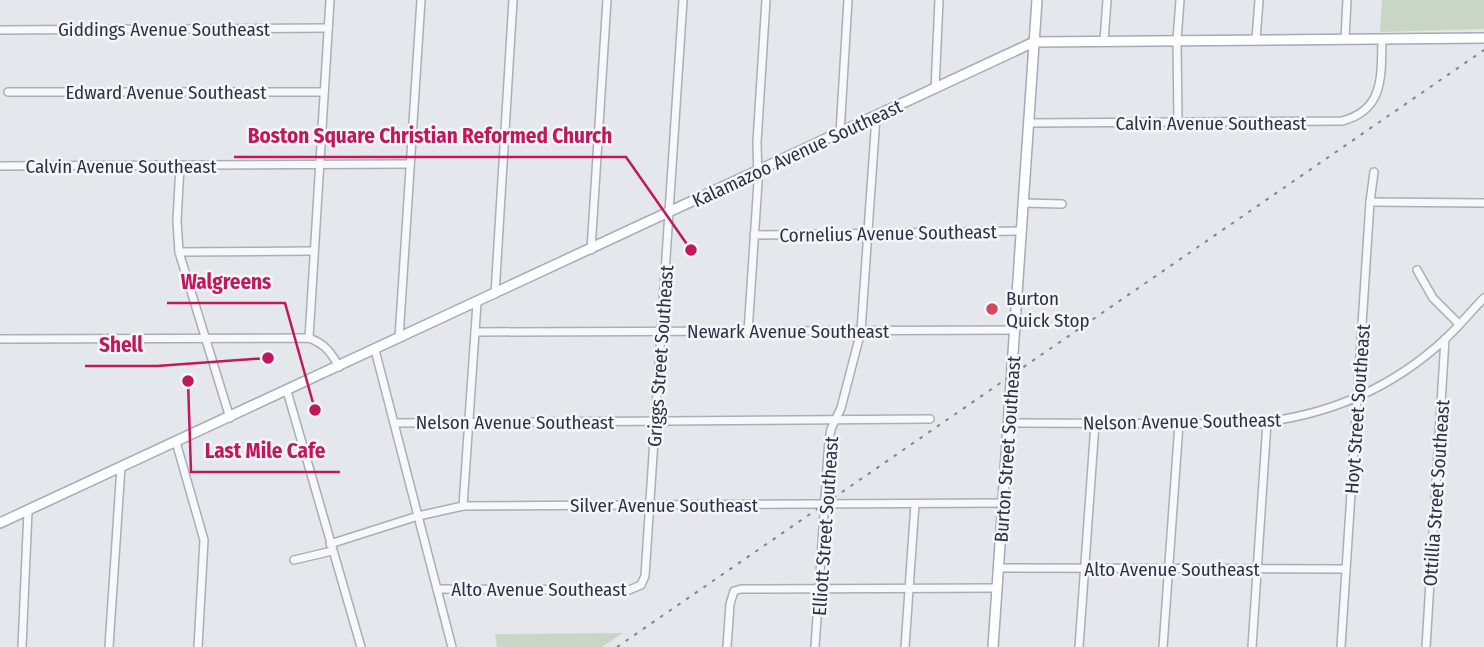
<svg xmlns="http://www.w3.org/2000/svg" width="1484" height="647" viewBox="0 0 1484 647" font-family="'Fira Sans Condensed',sans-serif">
	<rect width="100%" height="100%" fill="#e4e7ec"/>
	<g fill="#c9d6c5">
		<path d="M1382,0H1484V29L1380,32Z"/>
		<path d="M623,633L602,647H497L495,634Z"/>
	</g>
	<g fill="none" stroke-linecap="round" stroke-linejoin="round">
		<g stroke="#a9aeb7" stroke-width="10">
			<g id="minor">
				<path d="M0,30L328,28"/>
				<path d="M1256,39L1259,0"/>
				<path d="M1345,39L1347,0"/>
				<path d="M1104,41L1107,0"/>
				<path d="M935,89L939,0"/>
				<path d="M8,92H324"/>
				<path d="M1029,123L1342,121C1385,110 1381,75 1382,39"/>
				<path d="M1178,123L1177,40L1180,0"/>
				<path d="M840,133L848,0"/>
				<path d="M0,166L410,164"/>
				<path d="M180,166L177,221L179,252L230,418"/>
				<path d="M1370,202L1484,203"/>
				<path d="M1024,203L1062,204"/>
				<path d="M754,235L1022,231"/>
				<path d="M591,250L607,0"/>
				<path d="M179,252L313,251"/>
				<path d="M1417,270L1433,298L1459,324"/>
				<path d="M495,294L513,0"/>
				<path d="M475,332L1016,330"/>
				<path d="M748,332L758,182L757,142L766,0"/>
				<path d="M309,338L330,0"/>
				<path d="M399,338L421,0"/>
				<path d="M0,339L309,338C325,344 331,352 339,367"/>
				<path d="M375,350L452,647"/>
				<path d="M287,391L361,647"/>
				<path d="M394,423L930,419"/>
				<path d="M1009,423L1243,424C1318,419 1387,392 1443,341C1458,328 1470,312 1484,298"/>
				<path d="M176,442L204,540L198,647"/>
				<path d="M463,506L477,303"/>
				<path d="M330,544L418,516L463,506L1003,503"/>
				<path d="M294,560L332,551"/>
				<path d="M998,568L1346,569"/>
				<path d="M437,589L629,590L641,585L645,576L683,0"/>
				<path d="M22,647L28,511"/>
				<path d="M109,647L121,467"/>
				<path d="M727,647L730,604L734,591L741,589L997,588"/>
				<path d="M815,647L829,440L831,429L841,408L861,331L876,117"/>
				<path d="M905,647L915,504"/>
				<path d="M1079,647L1095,424"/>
				<path d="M1163,647L1179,424"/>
				<path d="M1252,647L1267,422"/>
				<path d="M1341,647L1370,202L1374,172"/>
				<path d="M1426,647L1445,339"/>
			</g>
		</g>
		<g stroke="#a3abb8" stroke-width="12">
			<g id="major">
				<path d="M0,523L1034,42L1484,38"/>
				<path d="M993,647L1037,0"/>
			</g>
		</g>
		<use href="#minor" stroke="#f7f8fa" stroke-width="7"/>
		<use href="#major" stroke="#fff" stroke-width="9"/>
		<path stroke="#7d8696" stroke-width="2" stroke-dasharray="3.5 7" stroke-linecap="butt" d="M617,647L1484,50"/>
	</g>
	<circle fill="#d1495b" stroke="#f4f6f9" stroke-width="2.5" cx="992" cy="309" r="7"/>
	<g text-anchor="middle" stroke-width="5" stroke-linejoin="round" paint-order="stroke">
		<g font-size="19" fill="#2b3445" stroke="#f4f6f9">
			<text x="164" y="36">Giddings Avenue Southeast</text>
			<text x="166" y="99">Edward Avenue Southeast</text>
			<text x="1211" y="130">Calvin Avenue Southeast</text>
			<text transform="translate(797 153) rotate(-25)" y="7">Kalamazoo Avenue Southeast</text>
			<text x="121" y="173">Calvin Avenue Southeast</text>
			<text transform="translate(888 233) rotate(-1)" y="7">Cornelius Avenue Southeast</text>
			<text x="788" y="338">Newark Avenue Southeast</text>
			<text transform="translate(660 356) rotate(-86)" y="7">Griggs Street Southeast</text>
			<text transform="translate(1357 409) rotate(-86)" y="7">Hoyt Street Southeast</text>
			<text transform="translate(1182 421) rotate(-1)" y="7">Nelson Avenue Southeast</text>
			<text x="515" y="429">Nelson Avenue Southeast</text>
			<text transform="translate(1007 449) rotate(-86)" y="7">Burton Street Southeast</text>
			<text transform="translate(1436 493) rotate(-86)" y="7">Ottillia Street Southeast</text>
			<text x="664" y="512">Silver Avenue Southeast</text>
			<text transform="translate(825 526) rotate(-86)" y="7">Elliott Street Southeast</text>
			<text x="1172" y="576">Alto Avenue Southeast</text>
			<text x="539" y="596">Alto Avenue Southeast</text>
		</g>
		<g font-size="19" fill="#2b3445" stroke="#f4f6f9" text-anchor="start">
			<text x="1006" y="305">Burton<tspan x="1006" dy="22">Quick Stop</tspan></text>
		</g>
	</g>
	<path fill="none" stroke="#c2185b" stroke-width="2.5" d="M691 250L626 157H234M315 410L285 303H167M268 358L157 366H85M188 381L191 472H340"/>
	<g fill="#c2185b" stroke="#f4f6f9" stroke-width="2.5">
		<circle cx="691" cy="250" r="7"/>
		<circle cx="315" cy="410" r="7"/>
		<circle cx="268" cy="358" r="7"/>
		<circle cx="188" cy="381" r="7"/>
	</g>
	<g font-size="21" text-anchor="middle" font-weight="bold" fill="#c2185b" stroke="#f4f6f9" stroke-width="5" stroke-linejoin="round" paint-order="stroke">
		<text x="430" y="143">Boston Square Christian Reformed Church</text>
		<text x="226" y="289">Walgreens</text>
		<text x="121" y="352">Shell</text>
		<text x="265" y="458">Last Mile Cafe</text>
	</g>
</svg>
